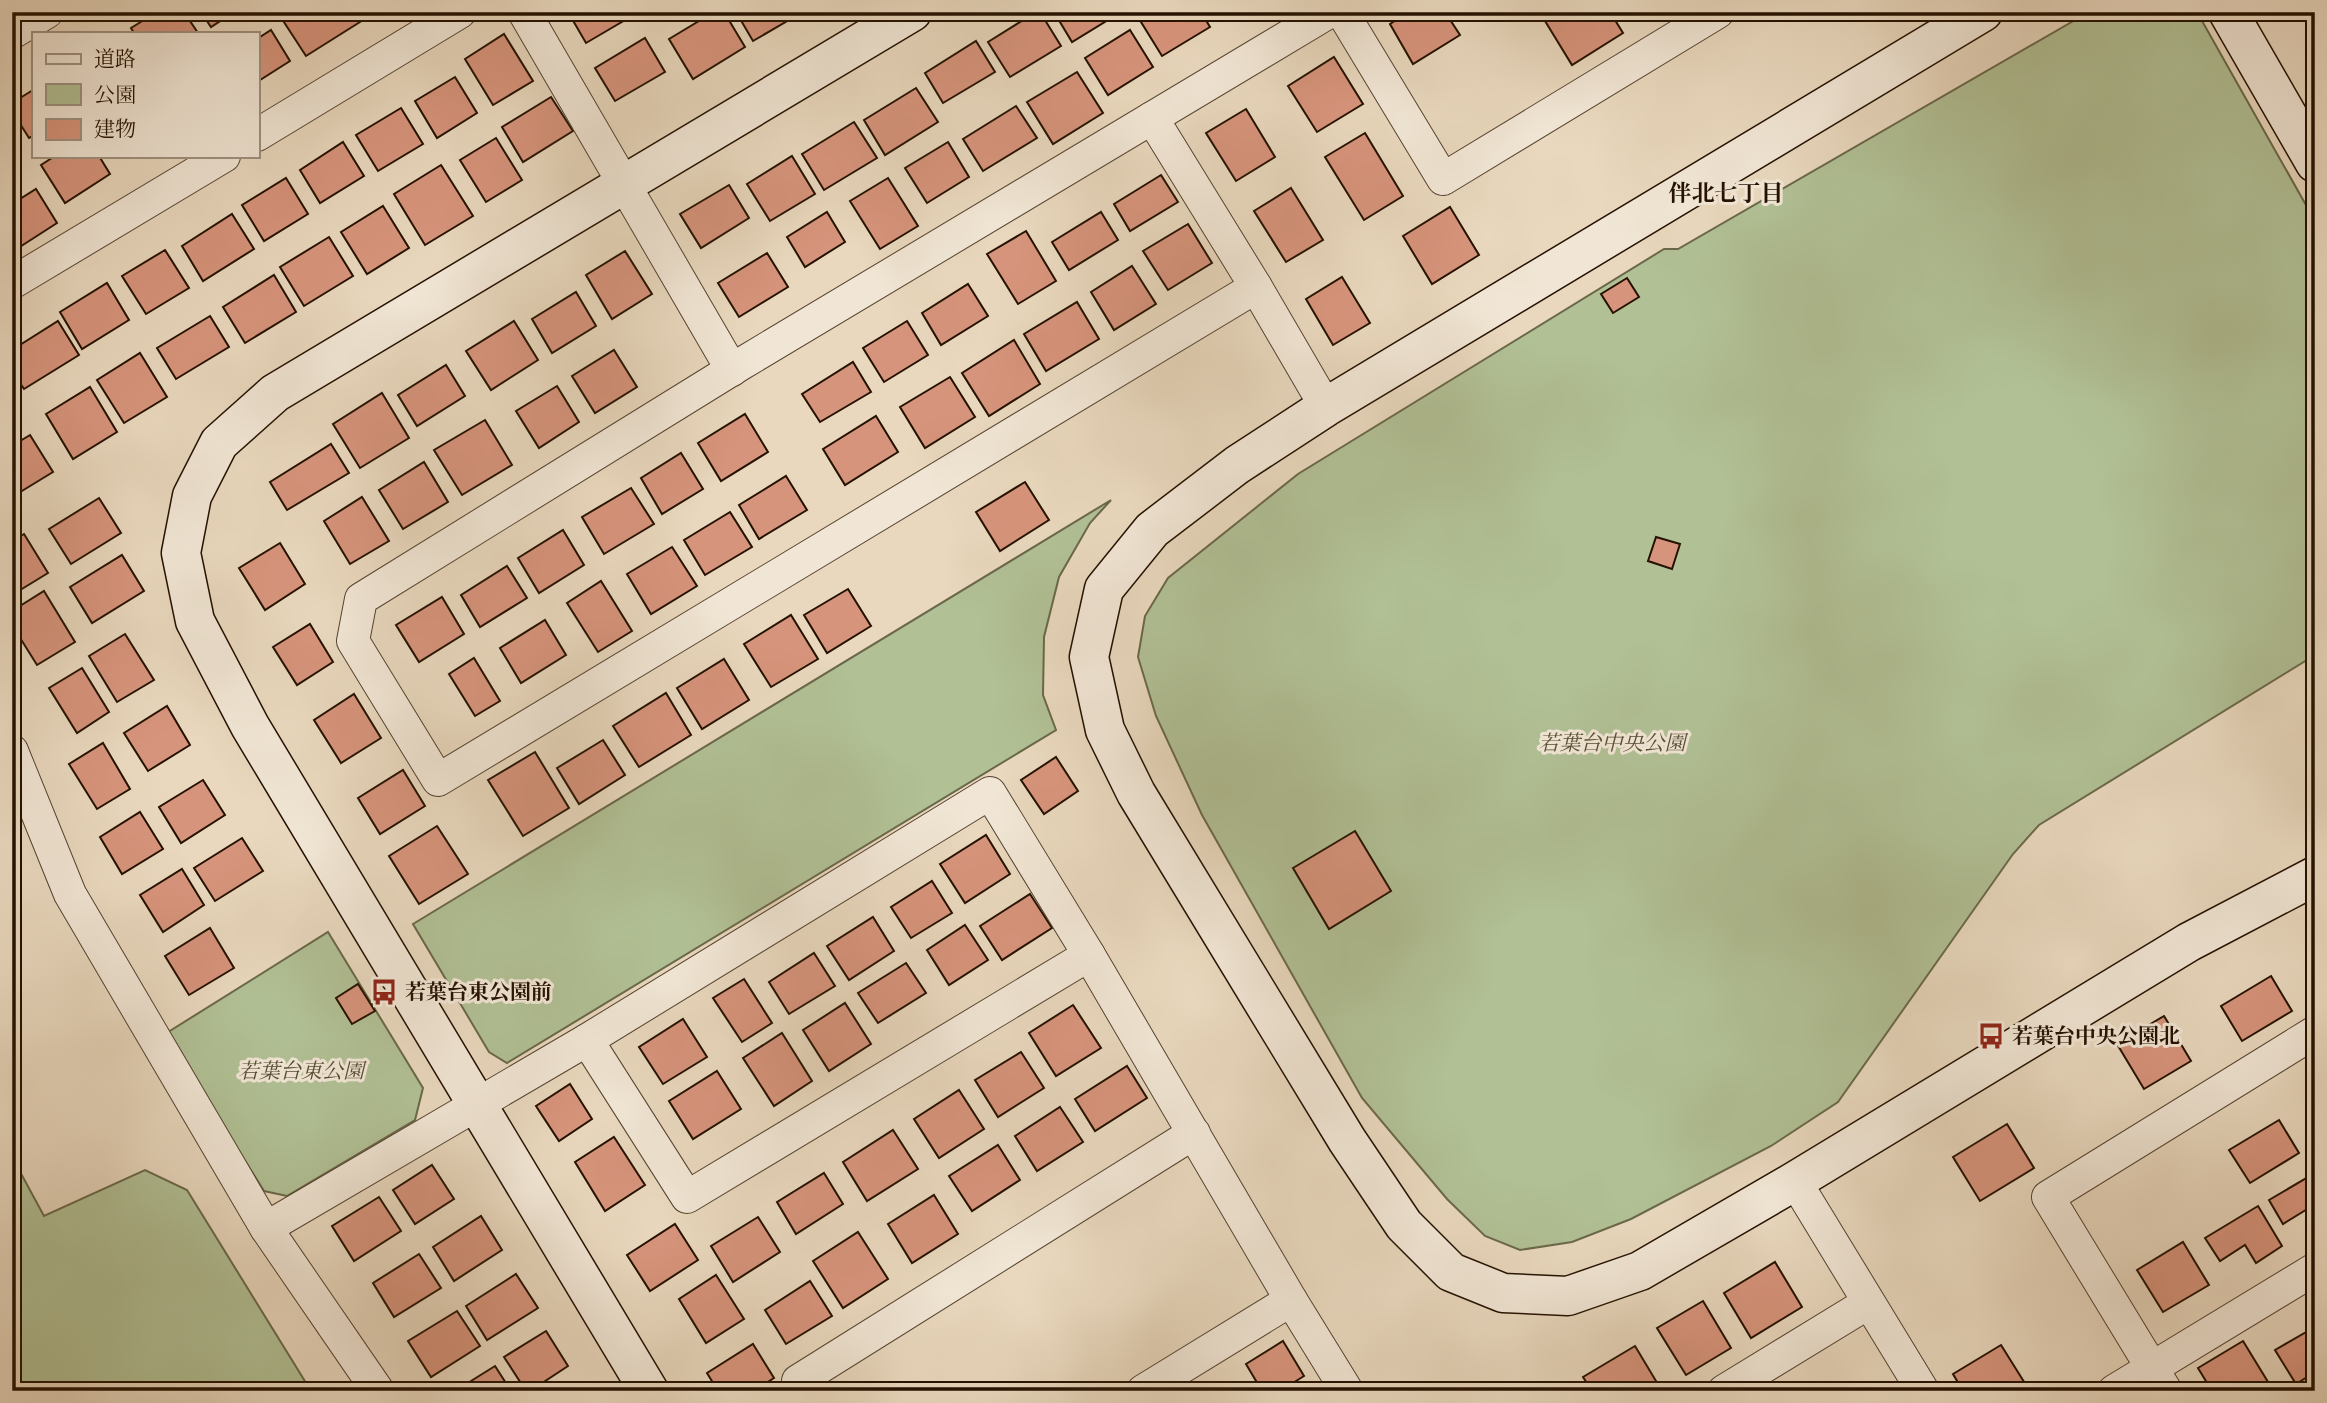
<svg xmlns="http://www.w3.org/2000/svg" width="2327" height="1403" viewBox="0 0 2327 1403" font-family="'IM FELL DW Pica','Noto Serif JP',serif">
	<rect width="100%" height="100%" fill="#e9d8be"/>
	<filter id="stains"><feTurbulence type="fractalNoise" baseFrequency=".00286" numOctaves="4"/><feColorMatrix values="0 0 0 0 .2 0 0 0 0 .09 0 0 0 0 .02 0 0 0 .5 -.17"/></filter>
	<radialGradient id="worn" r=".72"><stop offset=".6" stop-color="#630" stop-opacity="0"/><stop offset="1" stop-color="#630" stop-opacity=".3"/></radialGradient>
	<g fill="#b1c095" stroke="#6a684a" stroke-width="2">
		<path d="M2089,12H2197L2315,221V655L2039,825L2013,854L1838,1102L1771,1146L1631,1219L1572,1242L1520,1250L1485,1236L1447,1199L1362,1098L1202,815L1156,716L1138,657L1145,616L1168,578L1298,474L1664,249H1678Z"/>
		<path d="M1111,500L1090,523L1059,577L1044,637L1043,695L1056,730L507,1063L489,1052L413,924Z"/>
		<path d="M328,932L423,1088L415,1120L287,1196L264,1191L165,1034Z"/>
		<path d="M12,1157L44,1216L145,1170L187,1190L311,1391H12Z"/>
	</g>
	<g fill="#d7947c" stroke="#241100" stroke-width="2">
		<path d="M157,12H184L198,33H134L131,28Z"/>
		<path d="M201,12H234L211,27Z"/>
		<path d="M293,12H354L360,22L306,56L282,19Z"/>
		<path d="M568,12H636L637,13L586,43Z"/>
		<path d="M714,12H724L745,47L693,79L669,39Z"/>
		<path d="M736,12H801V13L753,41Z"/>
		<path d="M1036,12H1040L1061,46L1010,77L988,42Z"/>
		<path d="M1054,12H1121L1072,42Z"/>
		<path d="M1157,12H1201L1210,27L1162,56L1141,22Z"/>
		<path d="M1409,12H1445L1460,35L1413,64L1390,24Z"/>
		<path d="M1549,12H1610L1623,33L1572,65L1542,16Z"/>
		<path d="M271,30L290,61L257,82V39Z"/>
		<path d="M1130,30L1153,67L1108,95L1085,58Z"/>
		<path d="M504,34L533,81L493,105L465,59Z"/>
		<path d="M645,38L665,72L615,101L595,68Z"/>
		<path d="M976,41L995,72L943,103L925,73Z"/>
		<path d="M1334,57L1363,104L1317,132L1288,86Z"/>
		<path d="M1077,72L1103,113L1053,144L1027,102Z"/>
		<path d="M455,77L477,113L437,138L415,101Z"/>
		<path d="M916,88L938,122L885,155L864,120Z"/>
		<path d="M33,90V136L29,138L12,111V103Z"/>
		<path d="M551,97L573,131L523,162L502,127Z"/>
		<path d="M1016,106L1037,138L983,171L963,139Z"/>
		<path d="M401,108L423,144L378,171L356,135Z"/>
		<path d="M1246,109L1275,157L1236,181L1206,133Z"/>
		<path d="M854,122L877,158L824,190L802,154Z"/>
		<path d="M1365,133L1403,196L1364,220L1325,157Z"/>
		<path d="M496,138L522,180L486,202L460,160Z"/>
		<path d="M343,142L364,176L320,203L300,170Z"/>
		<path d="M948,142L969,177L927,203L905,168Z"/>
		<path d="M55,156H99L110,174L65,203L41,165Z"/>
		<path d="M792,156L815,194L770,221L747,184Z"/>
		<path d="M441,165L473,216L425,245L394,194Z"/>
		<path d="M1161,175L1178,202L1130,231L1114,204Z"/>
		<path d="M286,178L308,214L264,241L242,205Z"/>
		<path d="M888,178L918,226L880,249L850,201Z"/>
		<path d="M729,185L749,218L701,248L680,214Z"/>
		<path d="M1291,188L1323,240L1286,262L1254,211Z"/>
		<path d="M36,189L57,223L12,252V204Z"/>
		<path d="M383,206L409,248L367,274L341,232Z"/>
		<path d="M1450,207L1479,255L1432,284L1403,236Z"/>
		<path d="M827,212L845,242L805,267L787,237Z"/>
		<path d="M1101,212L1118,240L1069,270L1052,242Z"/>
		<path d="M232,214L254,249L203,281L182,246Z"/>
		<path d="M1188,224L1212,263L1168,290L1143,251Z"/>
		<path d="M1026,231L1056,281L1018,304L987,254Z"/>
		<path d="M329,237L353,276L304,306L280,267Z"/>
		<path d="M165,250L189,288L146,314L122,276Z"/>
		<path d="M625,251L652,294L612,319L586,275Z"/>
		<path d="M767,253L788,287L739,317L718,283Z"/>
		<path d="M1132,266L1156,304L1114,330L1091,292Z"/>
		<path d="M274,275L296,312L245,343L223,307Z"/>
		<path d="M1342,277L1370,323L1333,345L1306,299Z"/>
		<path d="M1627,278L1639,297L1613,313L1601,294Z"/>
		<path d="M107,283L129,320L82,349L60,312Z"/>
		<path d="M968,284L988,316L941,345L922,313Z"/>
		<path d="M576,292L596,326L552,353L532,319Z"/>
		<path d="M1077,302L1099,339L1046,371L1024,334Z"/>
		<path d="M210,316L229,347L176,379L157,348Z"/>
		<path d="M58,321L79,355L24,389L12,371V350Z"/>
		<path d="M514,321L538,360L491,390L466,351Z"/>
		<path d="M907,321L928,355L884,382L863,348Z"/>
		<path d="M1014,340L1040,384L989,416L962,373Z"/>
		<path d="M614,350L637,387L595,413L572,376Z"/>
		<path d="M140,353L167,397L124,423L97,380Z"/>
		<path d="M853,362L871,392L820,422L802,394Z"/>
		<path d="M446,365L465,396L417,426L398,395Z"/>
		<path d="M950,377L975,417L925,448L900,407Z"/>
		<path d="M557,386L579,422L539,448L516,411Z"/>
		<path d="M90,387L117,432L73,459L46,414Z"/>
		<path d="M382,393L409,438L360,468L333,424Z"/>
		<path d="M745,414L768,452L721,481L698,443Z"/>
		<path d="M876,416L898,452L845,485L823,449Z"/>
		<path d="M485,420L512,465L462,495L434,450Z"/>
		<path d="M30,435L53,472L12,497V446Z"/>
		<path d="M331,444L349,473L287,510L270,482Z"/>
		<path d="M681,453L703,489L662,514L641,478Z"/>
		<path d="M424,462L448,502L403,529L379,490Z"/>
		<path d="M786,476L807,510L759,539L739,505Z"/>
		<path d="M1025,482L1049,520L1000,551L976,512Z"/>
		<path d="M631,488L654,524L604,554L582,517Z"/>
		<path d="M362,497L389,541L350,564L324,521Z"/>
		<path d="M99,498L121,533L71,564L49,529Z"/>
		<path d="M730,512L752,547L705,575L684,540Z"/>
		<path d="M563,530L584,565L539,593L518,558Z"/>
		<path d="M24,534L48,573L12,595V541Z"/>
		<path d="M1656,537L1680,544L1672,569L1648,561Z"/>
		<path d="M280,543L305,584L265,610L239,568Z"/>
		<path d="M672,547L697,586L651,614L627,574Z"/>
		<path d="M122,555L144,591L92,623L70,587Z"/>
		<path d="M507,566L527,598L480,627L461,595Z"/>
		<path d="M601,581L632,631L598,652L567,603Z"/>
		<path d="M848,589L871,626L827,653L804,615Z"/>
		<path d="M44,591L75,642L37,665L12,625V611Z"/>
		<path d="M442,597L464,634L419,662L396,625Z"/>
		<path d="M791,615L818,659L771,687L744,644Z"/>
		<path d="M545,620L566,655L521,683L500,648Z"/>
		<path d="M310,624L333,662L297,685L273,647Z"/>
		<path d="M125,634L154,680L117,702L89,656Z"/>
		<path d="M474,658L500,701L475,716L449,674Z"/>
		<path d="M724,659L749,700L702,729L677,688Z"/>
		<path d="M82,668L109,712L77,733L49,688Z"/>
		<path d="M666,693L691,735L639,767L613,726Z"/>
		<path d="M354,694L381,738L341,763L314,720Z"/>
		<path d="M167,706L190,745L148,771L124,733Z"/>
		<path d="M603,740L625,775L579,804L557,768Z"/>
		<path d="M103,743L130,789L97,809L69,764Z"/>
		<path d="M535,752L569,808L523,836L488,780Z"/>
		<path d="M1056,757L1078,791L1044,814L1021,780Z"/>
		<path d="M403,770L425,806L380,834L358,798Z"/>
		<path d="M203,780L225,815L181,843L159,807Z"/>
		<path d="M140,812L163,849L122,874L100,837Z"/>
		<path d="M437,826L468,874L419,904L389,856Z"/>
		<path d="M1355,831L1391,891L1329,929L1293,868Z"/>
		<path d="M986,835L1010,874L965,903L940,864Z"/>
		<path d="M242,838L263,871L215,901L194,868Z"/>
		<path d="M182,869L204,905L163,932L140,895Z"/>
		<path d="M932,881L952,913L911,938L891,907Z"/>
		<path d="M1030,894L1052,928L1002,960L980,926Z"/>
		<path d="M873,917L894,951L849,980L827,946Z"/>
		<path d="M965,925L988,960L949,985L927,950Z"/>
		<path d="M210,928L234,968L189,995L165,956Z"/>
		<path d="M814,953L835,986L789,1014L769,982Z"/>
		<path d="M906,963L926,993L878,1023L858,993Z"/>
		<path d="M2271,976L2292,1011L2242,1041L2221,1006Z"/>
		<path d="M744,979L772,1023L742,1042L713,998Z"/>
		<path d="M358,984L375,1011L352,1024L336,998Z"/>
		<path d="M845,1003L871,1044L829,1071L803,1030Z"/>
		<path d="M1073,1005L1101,1048L1056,1076L1029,1033Z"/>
		<path d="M2164,1016L2191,1061L2144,1089L2117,1044Z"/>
		<path d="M683,1019L707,1057L663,1084L639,1047Z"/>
		<path d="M782,1033L812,1081L774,1106L743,1058Z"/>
		<path d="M1021,1052L1044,1088L998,1117L975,1080Z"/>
		<path d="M1127,1066L1147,1098L1095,1131L1075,1099Z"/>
		<path d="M717,1071L741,1109L693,1139L669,1101Z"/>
		<path d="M570,1084L592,1119L559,1141L536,1106Z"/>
		<path d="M959,1090L984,1129L939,1158L914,1119Z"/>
		<path d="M1060,1107L1083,1142L1037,1171L1015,1136Z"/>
		<path d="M2279,1120L2299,1153L2250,1183L2229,1150Z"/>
		<path d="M2007,1124L2034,1168L1980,1201L1953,1157Z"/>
		<path d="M893,1130L918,1169L867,1201L843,1162Z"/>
		<path d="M614,1137L645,1185L605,1211L575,1162Z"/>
		<path d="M998,1145L1020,1180L972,1211L949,1176Z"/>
		<path d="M432,1165L454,1199L415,1224L393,1190Z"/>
		<path d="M824,1173L843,1204L796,1234L777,1202Z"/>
		<path d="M2315,1173V1217L2309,1208L2283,1224L2269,1200Z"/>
		<path d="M934,1195L958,1234L912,1263L888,1224Z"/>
		<path d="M379,1197L401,1231L354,1261L332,1226Z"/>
		<path d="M2258,1206L2282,1246L2256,1263L2245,1245L2220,1261L2205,1238Z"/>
		<path d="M481,1216L502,1250L454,1281L433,1247Z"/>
		<path d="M758,1217L780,1252L733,1282L711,1246Z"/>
		<path d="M675,1224L698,1260L650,1291L627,1255Z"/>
		<path d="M858,1232L888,1279L843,1308L813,1261Z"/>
		<path d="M2183,1242L2209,1285L2163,1312L2137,1270Z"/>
		<path d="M419,1254L441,1288L394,1317L373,1283Z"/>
		<path d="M1775,1262L1802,1307L1751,1338L1724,1293Z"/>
		<path d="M516,1274L538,1308L487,1340L466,1306Z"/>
		<path d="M716,1275L744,1319L706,1343L679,1299Z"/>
		<path d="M810,1281L832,1316L786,1344L765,1310Z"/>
		<path d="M1703,1301L1731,1348L1686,1375L1657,1328Z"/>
		<path d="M457,1311L480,1346L431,1377L408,1341Z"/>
		<path d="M2315,1327V1372L2296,1384L2275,1350Z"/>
		<path d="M546,1331L568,1366L530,1391H526L504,1357Z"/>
		<path d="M1283,1341L1304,1376L1280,1391H1262L1246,1364Z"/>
		<path d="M2243,1341L2268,1382L2252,1391H2212L2198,1368Z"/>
		<path d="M753,1344L774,1378L754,1391H718L707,1373Z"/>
		<path d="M2001,1345L2026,1385L2017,1391H1963L1953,1374Z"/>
		<path d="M1635,1346L1662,1391H1625L1623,1388L1619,1391H1592L1583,1377Z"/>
		<path d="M495,1366L511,1391H455Z"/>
	</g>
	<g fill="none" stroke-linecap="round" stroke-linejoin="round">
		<g stroke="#554330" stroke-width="34">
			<g id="street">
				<path d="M524,12L732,370"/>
				<path d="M1342,12L1443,179L1718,12"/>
				<path d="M12,33L47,12"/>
				<path d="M1152,118L1256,287L1326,407"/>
				<path d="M257,135L460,12"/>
				<path d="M12,283L224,156"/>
				<path d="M1256,287L438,780L353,641L361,599L741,364L1329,12"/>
				<path d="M12,751L70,894L266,1228L378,1391"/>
				<path d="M587,1040L687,1197L1089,955"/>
				<path d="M1795,1181L1923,1391"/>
				<path d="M266,1228L587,1040L990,793L1089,955L1291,1300L1347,1391"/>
				<path d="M804,1391L798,1381L1194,1133"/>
				<path d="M1143,1391L1291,1300"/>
				<path d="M1724,1391L1868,1303"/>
				<path d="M2114,1391L2315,1269"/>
				<path d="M2166,1391L2048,1197L2315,1032"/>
			</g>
		</g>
		<g stroke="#241100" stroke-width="41">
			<g id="secondary">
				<path d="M1983,12L1326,407L1237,465L1152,530L1104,589L1089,657L1105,730L1136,793L1347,1140L1404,1225L1451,1272L1503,1293L1568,1296L1640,1271L1795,1181L2189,942L2315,876"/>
				<path d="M2228,12L2315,163"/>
				<path d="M649,1391L250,726L195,621L181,553L192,496L219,443L275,393L912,12"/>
			</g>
		</g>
		<use href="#street" stroke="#f1e6d5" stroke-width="32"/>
		<use href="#secondary" stroke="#f1e6d5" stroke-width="38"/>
	</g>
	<defs>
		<g id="bus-bare" transform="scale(2.1)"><path d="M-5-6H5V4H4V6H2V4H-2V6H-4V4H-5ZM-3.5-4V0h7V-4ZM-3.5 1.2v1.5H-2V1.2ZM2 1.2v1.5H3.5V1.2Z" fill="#8f2418" stroke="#f1e6d5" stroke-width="2.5" paint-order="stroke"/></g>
	</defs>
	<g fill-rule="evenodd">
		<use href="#bus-bare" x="384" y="992"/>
		<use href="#bus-bare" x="1991" y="1036"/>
	</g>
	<g text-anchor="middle" stroke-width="6" stroke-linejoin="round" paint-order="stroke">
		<g font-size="21" font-style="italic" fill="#554e34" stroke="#f1e6d5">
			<text x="1612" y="750">若葉台中央公園</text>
			<text x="301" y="1078">若葉台東公園</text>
		</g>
		<g font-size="21" font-weight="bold" fill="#241100" stroke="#f1e6d5" text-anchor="start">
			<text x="405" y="999">若葉台東公園前</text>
			<text x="2012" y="1043">若葉台中央公園北</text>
		</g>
		<g font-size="23" font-weight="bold" fill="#241100" stroke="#f1e6d5">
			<text x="1726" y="201">伴北七丁目</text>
		</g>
	</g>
	<rect width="2327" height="1403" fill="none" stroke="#e9d8be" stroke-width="42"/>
	<rect x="14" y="14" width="2299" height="1375" fill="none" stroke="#241100" stroke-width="3.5"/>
	<rect x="21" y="21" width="2285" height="1361" fill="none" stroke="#241100" stroke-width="2"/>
	<rect x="32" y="32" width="228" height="126" fill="#f1e6d5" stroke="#9f9180" stroke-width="2"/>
	<rect x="46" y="54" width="35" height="10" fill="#f1e6d5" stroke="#9f9180" stroke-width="2"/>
	<text x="94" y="66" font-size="21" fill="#241100">道路</text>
	<rect x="46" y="84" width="35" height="21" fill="#b1c095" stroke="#9f9180" stroke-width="2"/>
	<text x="94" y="102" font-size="21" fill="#241100">公園</text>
	<rect x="46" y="119" width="35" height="21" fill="#d7947c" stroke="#9f9180" stroke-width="2"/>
	<text x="94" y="136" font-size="21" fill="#241100">建物</text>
	<rect width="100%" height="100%" filter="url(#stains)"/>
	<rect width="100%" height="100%" fill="url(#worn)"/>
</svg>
